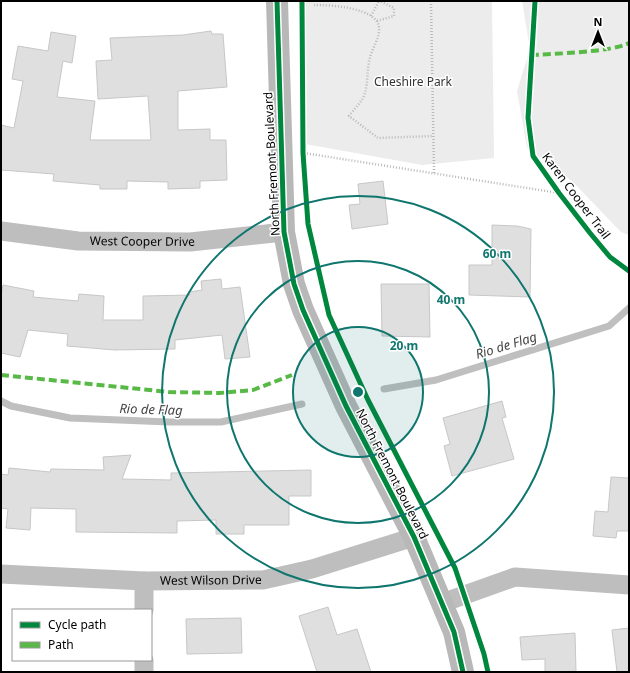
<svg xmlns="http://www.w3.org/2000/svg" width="630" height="673" viewBox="0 0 630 673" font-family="'Noto Sans',sans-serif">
	<rect width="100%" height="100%" fill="#fff"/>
	<g fill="#ececec">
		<path d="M304,1H492L494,158L422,165L305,144Z"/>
		<path d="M522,1H629V235L621,232L572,181L527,148L517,91L530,49Z"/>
	</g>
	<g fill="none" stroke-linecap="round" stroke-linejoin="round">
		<g stroke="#bfbfbf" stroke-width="7">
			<path d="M384,389L436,380L609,326L629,308"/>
			<path d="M1,401L11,406L70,418L169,422H221L302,404"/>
		</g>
	</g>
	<g fill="#dfdfdf" stroke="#c7c7c7">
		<path d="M211,31L212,34H223L227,87L178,91V130L210,129V140H226L227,180L200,181V188L168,189V182L127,181V189H100V185L53,181L54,174L1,170V125L14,128L23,81L12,79L18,46L48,51L51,32L76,36L72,63L63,61L57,97L95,101L90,140H151L148,96L98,99L96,61L112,60L110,38L183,35Z"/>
		<path d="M383,181L388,224L352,229L349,205L360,204L358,184Z"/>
		<path d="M492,225L517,226L531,229L530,297L469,295V265H492Z"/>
		<path d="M221,279L222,289L240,287L250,357L225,359L222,335L175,340V349L115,350L67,346L68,334L28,330L20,357L1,353V296L3,285L34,291L33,297L78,301L79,294L104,296L103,320H143V296L190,295L189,292L202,290L201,281Z"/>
		<path d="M381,284H429L430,337L382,336Z"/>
		<path d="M502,401L506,417L502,418L514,459L452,476L444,446L450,444L443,418Z"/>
		<path d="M131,455L122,479L171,480V473L311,470V496H289V525H244V534H216V520L177,521V533L76,532V509L31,508L30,530L6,528L8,509L1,508V474L8,475L9,468L50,472L51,469L104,470L103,457Z"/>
		<path d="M611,477L629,478V531H617L616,538L593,536L595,511L608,512Z"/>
		<path d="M328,607L337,635L357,629L371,672H317L299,616Z"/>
		<path d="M241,618L242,653L187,654L186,619Z"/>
		<path d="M629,628V672H617L612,630Z"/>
		<path d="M575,633L576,672H545V659L522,660L520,637Z"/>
	</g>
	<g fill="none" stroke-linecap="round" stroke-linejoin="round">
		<g stroke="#b9b9b9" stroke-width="2.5" stroke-dasharray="1 2" stroke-linecap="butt">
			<path d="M431,1L434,173"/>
			<path d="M314,5C329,5 378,7 379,28C380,37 373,47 370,57C367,69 368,82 365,93C363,101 354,109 349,116L378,138L433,136"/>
			<path d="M371,16L379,1"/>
			<path d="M377,21L394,16V8L380,1"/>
			<path d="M304,153L559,193"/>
		</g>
		<g stroke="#bebebe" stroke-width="19">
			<path id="s1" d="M1,231L78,241L190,242L284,232"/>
			<path id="s2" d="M1,574L144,581L263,580L312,569L414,537"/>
			<path d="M442,603L515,577L629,585"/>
			<path d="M144,610V581"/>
			<path d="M144,672V660"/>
		</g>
		<path stroke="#b8b8b8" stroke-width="22" d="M277,1L284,232L294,284L303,310L346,406L414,537L454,632L463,672"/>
		<g stroke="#58b947" stroke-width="4" stroke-dasharray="8 4" stroke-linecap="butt">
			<path d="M531,55C551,54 613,52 629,43"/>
			<path d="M1,375L169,392L220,393L253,390L292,375"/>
		</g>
		<g stroke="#fff" stroke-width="8">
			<g id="cycleway">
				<path d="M277,1L284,232L294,284L303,310L346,406L414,537L454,632L463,672"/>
				<path d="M302,1L303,153L308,224L329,315L368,400L455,568L484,654L488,672"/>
				<path d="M535,1L528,118L533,156L559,193L590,233L610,257L629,271"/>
			</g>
		</g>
		<use href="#cycleway" stroke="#00873e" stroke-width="5"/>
	</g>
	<circle cx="358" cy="392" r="65" fill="#0f766e" fill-opacity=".12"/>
	<g fill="none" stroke="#0f766e" stroke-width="2">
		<circle cx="358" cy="392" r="65"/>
		<circle cx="358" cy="392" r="131"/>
		<circle cx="358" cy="392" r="196"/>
	</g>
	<g text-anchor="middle" stroke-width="3" stroke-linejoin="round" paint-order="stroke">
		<g font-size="12" fill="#333" stroke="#fff">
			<text x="413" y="86">Cheshire Park</text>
		</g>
		<g font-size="12" fill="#000" stroke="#fff">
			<text transform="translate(272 164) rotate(-93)" y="4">North Fremont Boulevard</text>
			<text transform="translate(576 196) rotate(53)" y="4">Karen Cooper Trail</text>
			<text dy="4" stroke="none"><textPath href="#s1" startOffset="142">West Cooper Drive</textPath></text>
			<text transform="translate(392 474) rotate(63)" y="4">North Fremont Boulevard</text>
			<text dy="4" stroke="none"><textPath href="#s2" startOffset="210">West Wilson Drive</textPath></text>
		</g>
		<g font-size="13" font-style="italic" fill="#444" stroke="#fff">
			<text transform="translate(506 345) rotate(-17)" y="5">Rio de Flag</text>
			<text transform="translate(151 409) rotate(2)" y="5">Rio de Flag</text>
		</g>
	</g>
	<circle cx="358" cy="392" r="6" fill="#0f766e" stroke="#fff" stroke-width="2"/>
	<g font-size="12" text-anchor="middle" font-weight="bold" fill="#0f766e" stroke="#fff" stroke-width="3" stroke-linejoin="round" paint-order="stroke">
		<text x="497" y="258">60 m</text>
		<text x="451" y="304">40 m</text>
		<text x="404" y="350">20 m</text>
	</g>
	<rect width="630" height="673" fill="none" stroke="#000000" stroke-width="4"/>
	<rect x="12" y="609" width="140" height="52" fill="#ffffff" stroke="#999999"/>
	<rect x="20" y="622" width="20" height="6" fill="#00873e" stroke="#999999"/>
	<text x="48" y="629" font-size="12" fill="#000000">Cycle path</text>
	<rect x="20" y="642" width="20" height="6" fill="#58b947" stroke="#999999"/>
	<text x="48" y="649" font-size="12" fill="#000000">Path</text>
	<g transform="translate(598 32)" stroke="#ffffff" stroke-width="3" paint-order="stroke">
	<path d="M0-3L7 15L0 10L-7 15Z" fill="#000000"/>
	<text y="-6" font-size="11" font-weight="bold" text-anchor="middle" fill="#000000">N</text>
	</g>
</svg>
